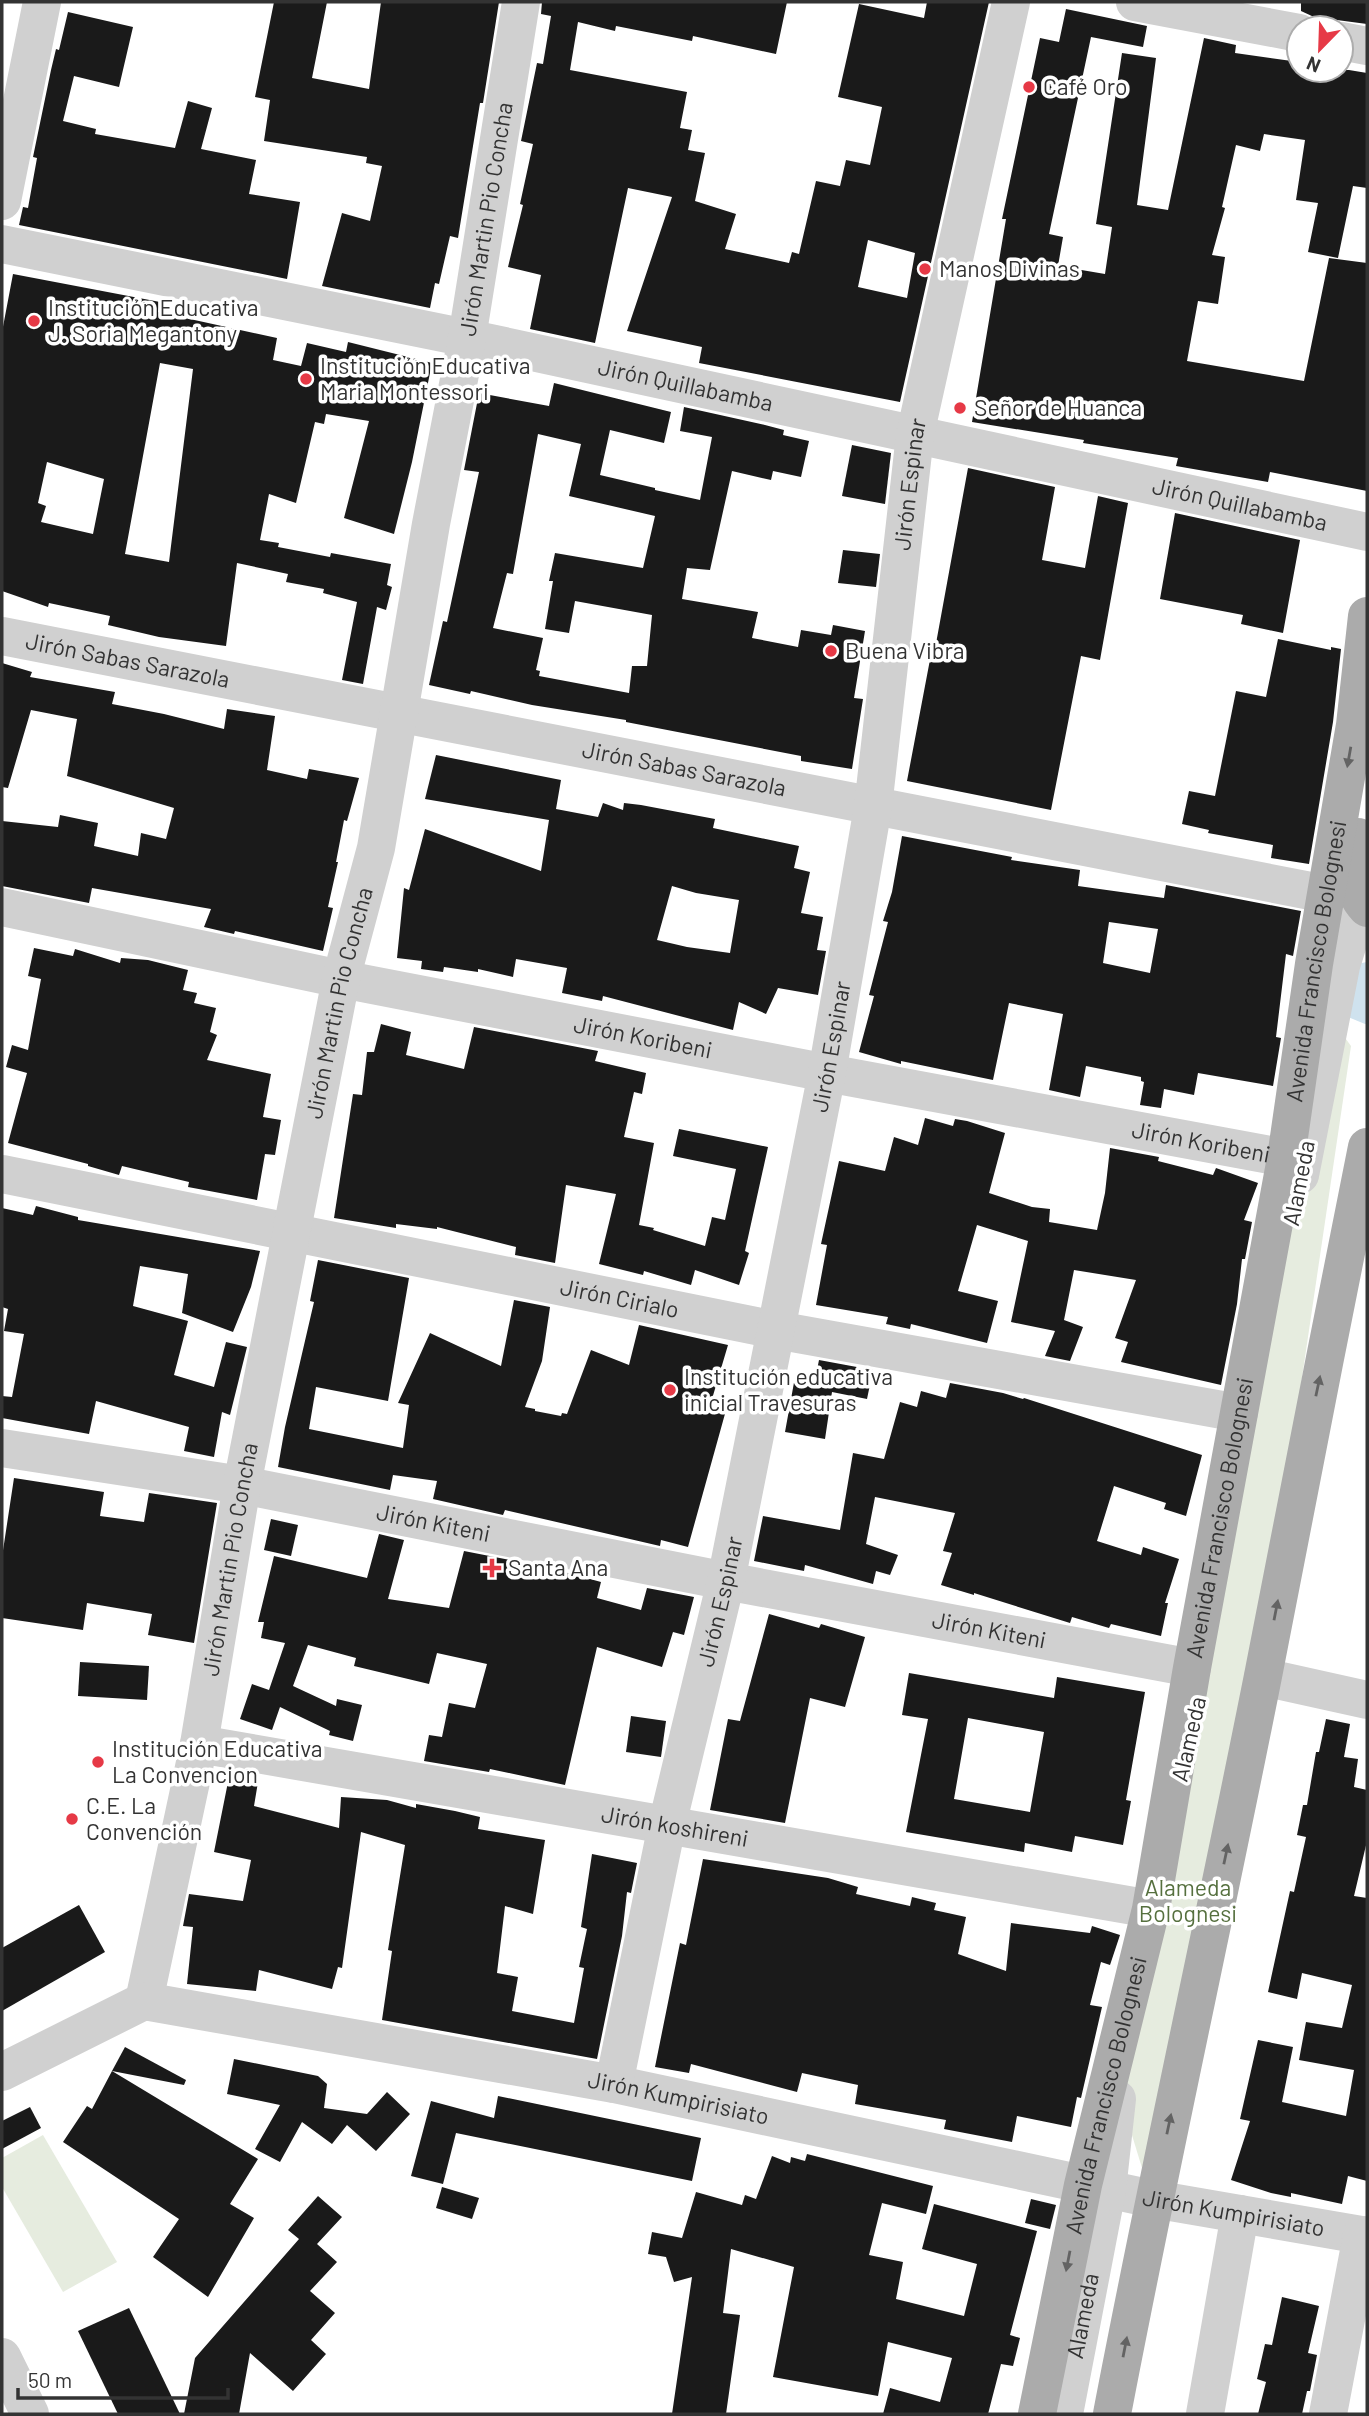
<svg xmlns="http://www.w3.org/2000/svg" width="1369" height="2416" viewBox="0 0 1369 2416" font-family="Barlow,sans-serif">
	<rect width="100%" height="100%" fill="#fff"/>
	<g fill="#e6ecdf">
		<path d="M1335,1024L1351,1046L1223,1912L1142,2168L1118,2089L1192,1668Z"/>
		<path d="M43,2135L117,2262L63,2292L2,2187V2158Z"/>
	</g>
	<path fill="#cfe2ee" d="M1367,962V1024H1365L1348,1017L1356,964Z"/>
	<g fill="#1a1a1a" fill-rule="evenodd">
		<path d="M274,2H327L312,78L369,89L381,2H499L483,103H480L458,238L450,236L439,284L435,283L430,308L322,286L342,213L370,221L382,166L366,163L367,157L264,141L270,100L255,97Z"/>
		<path d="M542,2H787L776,54L693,36L692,41L616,26L615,31L578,22L570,70L687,92L680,128L692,130L688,150L705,153L695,201L736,214L725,249L789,263L792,252L799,254L816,181L840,186L846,160L870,165L882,107L838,97L859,4L924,18L927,2H989L900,402L699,363L702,347L627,331L672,197L628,188L595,343L530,329L541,275L508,267L523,205L520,204L533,144L521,141L537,63L543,64L551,16L541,14ZM868,240L915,253L907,298L858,287Z"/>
		<path d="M1301,2H1367V24L1314,17L1301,11Z"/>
		<path d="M1066,9L1147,26L1143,47L1091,37L1049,234L1063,237L1058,266L1105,274L1112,227L1096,224L1122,53L1156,58L1137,205L1168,210L1204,38L1236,45L1235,53L1299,62V70H1349L1367,73V188L1353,186L1338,258L1308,252L1318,203L1296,200L1305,140L1264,134L1260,151L1236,145L1222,207L1225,208L1212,255L1225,257L1218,304L1198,301L1187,361L1304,381L1329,258L1367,263V491L1270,472L1268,482L1176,466L1178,458L1083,443L1084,440L972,422L1006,219H1002L1040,38L1059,42Z"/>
		<path d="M68,12L133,27L119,87L74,76L63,121L96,129L95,134L175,148L188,101L212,108L201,149L256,160L249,194L300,202L287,279L19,225L23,207L28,208L37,158L33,157L51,70L56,49L59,50Z"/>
		<path d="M13,274L160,302L158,312L277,338L273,360L301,366L307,343L346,352L348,342L432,363L412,462L394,534L344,518L369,421L326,414L324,424L315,422L296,503L269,494L260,540L279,543L278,547L330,557L331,553L391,564L387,585L392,587L386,610L377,607L363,684L342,680L357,602L323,593L324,589L286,582L288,574L237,563L226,646L159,637L108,625L110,616L49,603L48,607L2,591V332ZM160,363L193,369L169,562L125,554ZM47,462L104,479L93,534L41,522L46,506L38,503Z"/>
		<path d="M554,383L671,412L664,443L610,430L600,475L655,488V490L700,500L712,437L680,431L684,407L765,425L784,430L783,435L809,441L801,477L773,471L771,480L732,471L710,570L687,568L682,599L758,612L752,638L798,647L801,630L831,635L833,625L865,631L854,698L863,699L852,769L801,761V756L626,722V720L532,705L471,691L470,694L429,685L443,621L447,622L479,472L464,470L479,393L549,406ZM538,434L581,444L569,496L655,516L643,568L555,553L549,581H553L545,629L569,633L575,601L652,615L647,666H632L629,693L539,676L540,671L536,670L543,638L493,628L507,573L513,574Z"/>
		<path d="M852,445L891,453L885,504L842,496Z"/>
		<path d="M968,468L1055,487L1042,560L1085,568L1098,496L1128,503L1100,660L1081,656L1051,810L907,781L932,649H935Z"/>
		<path d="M1175,513L1300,540L1283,633L1241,624L1243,615L1160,599Z"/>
		<path d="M843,550L880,554L876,587L838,583Z"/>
		<path d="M1278,639L1331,650V647L1341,649L1333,722L1309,864L1271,858L1273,845L1208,833L1209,830L1182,824L1189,791L1215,796L1236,691L1266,697Z"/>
		<path d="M2,663L32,672L30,677L115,692L112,704L164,714L224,729L227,709L275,716L267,770L307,779L309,769L359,778L347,821L344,820L336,862H338L328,907L333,908L323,951L235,931L234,934L204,927L211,909L92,888L89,903L2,886V821L58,827L60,815L98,823L94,846L138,856L141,833L166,839L174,808L67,776L77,719L31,710L8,788L2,787Z"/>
		<path d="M436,755L561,780L556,809L598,817L603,803L623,810L624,803L641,805L715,819L713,828L799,846L794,868L810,872L801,913L823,917L817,950L826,951L818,995L778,988L766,1014L739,1002L733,1030L603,996L602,1001L562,993L567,968L516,959L513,977L478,969V972L444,967L443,972L421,969L422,961L397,958L404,888L409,890L425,829L541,871L549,820L425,799ZM672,886L696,893L739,900L730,953L687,947L657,940Z"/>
		<path d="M902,836L1012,857L1011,860L1080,870L1078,886L1164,898L1166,885L1301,911L1293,956L1286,954L1276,1037L1281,1038L1273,1086L1198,1073L1194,1095L1164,1089L1161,1108L1140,1105L1144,1082L1141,1081V1077L1086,1066L1080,1097L1049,1090L1063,1014L1009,1003L993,1080L901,1061V1064L859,1052L874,996L869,995L888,922L883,921L892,892ZM1109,922L1158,929L1150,973L1103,963Z"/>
		<path d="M34,948L73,956L75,949L120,963L121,958L148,960L188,970L183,990L197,993L194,1003L216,1008L210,1032L217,1035L207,1060L271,1074L263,1117L281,1120L275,1155L265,1154L257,1200L188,1187L189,1182L122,1166L119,1175L88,1166V1164L8,1143L27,1073L6,1067L12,1045L28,1050L41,979L28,976Z"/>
		<path d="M381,1024L411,1032L406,1055L464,1069L474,1027L598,1051L595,1061L646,1073L642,1094L634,1092L624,1137L654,1143L639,1225L654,1228L653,1230L705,1246L712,1217L725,1220L736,1169L673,1156L679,1129L768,1147L745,1251L749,1253L739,1285L695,1270L691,1285L644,1271L643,1275L599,1264L616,1194L566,1185L555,1263L515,1255L516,1247L437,1227V1229L396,1224V1228L334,1218L353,1094L362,1095L367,1052H374Z"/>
		<path d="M925,1118L953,1126L955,1119L967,1121L1005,1133L989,1193L1032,1207L1050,1209L1049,1222L1097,1230L1105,1193L1110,1148L1159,1157L1158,1161L1213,1175L1216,1168L1258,1183L1244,1220L1252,1222L1245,1259H1242L1237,1304L1221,1385L1121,1362L1128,1342L1115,1338L1136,1280L1074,1270L1064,1320L1083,1327L1070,1361L1045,1356L1055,1331L1011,1322L1028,1241L977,1225L958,1291L998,1301L987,1343L911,1324L910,1329L886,1324L888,1317L816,1305L827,1245L821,1244L839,1161L885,1171L894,1137L918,1145Z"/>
		<path d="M36,1206L78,1217V1220L260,1251L251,1287L233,1332L182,1313L188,1274L140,1266L133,1306L188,1321L174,1375L214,1387L226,1342L247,1347L230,1415L222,1412L214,1457L184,1451L189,1427L96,1401L89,1434L2,1418V1396L12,1397L24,1334L4,1331L8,1309L2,1307V1208L33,1215Z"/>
		<path d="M318,1260L409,1278L388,1401L316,1387L309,1429L403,1448L409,1405L398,1403L430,1333L501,1366L514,1300L550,1307L542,1361L525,1407L535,1409V1411L561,1416L562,1413L567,1414L591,1350L629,1365L639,1325L728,1345L712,1399L728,1403L688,1547L661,1540L660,1546L505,1510L503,1515L433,1499L437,1481L393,1475L390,1490L278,1467L285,1427L314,1302L310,1301Z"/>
		<path d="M819,1360L873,1370L867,1399L832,1392L825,1439L785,1432L795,1377L815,1380Z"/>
		<path d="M950,1383L1003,1393L1023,1399L1024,1398L1202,1455L1186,1516L1164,1509L1166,1503L1114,1486L1097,1541L1141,1555L1143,1547L1179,1559L1165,1603H1168L1161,1636L1111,1624L1109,1628L1072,1617L1070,1623L974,1593V1595L941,1585L952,1553L943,1551L955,1513L875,1497L866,1544L898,1555L890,1575L876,1571L873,1584L805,1565L804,1571L754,1561L763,1516L840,1530L853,1453L884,1459L900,1402L917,1407L921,1391L946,1398Z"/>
		<path d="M14,1478L104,1492L100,1516L144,1522L149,1493L217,1503L194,1643L148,1635L152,1614L87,1603L83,1630L2,1618V1557Z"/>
		<path d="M271,1519L298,1525L291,1556L264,1550Z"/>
		<path d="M379,1534L404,1540L388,1599L449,1608L464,1551L546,1567L601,1582L597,1598L641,1610L647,1588L694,1597L684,1635L673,1632L662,1667L597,1647L565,1785L490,1769L489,1772L424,1761L429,1735L442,1737L449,1703L475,1708L487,1664L437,1653L429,1684L354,1666L356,1658L308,1645L293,1686L336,1706L337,1699L362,1705L353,1741L329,1735L330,1731L280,1707L272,1730L240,1719L252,1684L269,1690L285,1643L261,1638L264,1622H258L274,1556L367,1578Z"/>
		<path d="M769,1614L819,1628L821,1624L865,1637L845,1707L810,1698L785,1823L710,1810L728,1719L740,1721Z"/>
		<path d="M80,1662L149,1666L147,1700L78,1696Z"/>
		<path d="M909,1673L1054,1698L1057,1677L1145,1692L1126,1800L1131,1801L1123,1845L1075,1836L1072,1852L1025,1843L1024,1852L906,1832L928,1719L902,1715ZM968,1718L1044,1732L1030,1812L954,1799Z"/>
		<path d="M631,1716L666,1721L661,1757L626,1752Z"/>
		<path d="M1326,1719L1350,1724L1344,1757L1358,1759L1354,1787L1367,1790V1841L1354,1896L1367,1898V2181L1348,2176L1342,2204L1291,2193V2197L1271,2193L1231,2180L1250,2121L1240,2119L1258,2040L1293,2047L1282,2102L1346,2116L1354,2070L1299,2060L1306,2022L1342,2028L1352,1985L1302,1973L1297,1999L1268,1992L1290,1891L1294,1892L1306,1837L1297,1835L1303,1805H1307L1316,1752H1319Z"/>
		<path d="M229,1777L258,1782L254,1806L339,1828L341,1797L387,1800L416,1808V1804L455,1811L480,1817L478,1829L545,1840L533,1914L505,1906L497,1973L518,1977L512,2011L574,2023L584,1968L579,1967L587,1929L581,1927L592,1854L637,1863L631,1893L627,1892L622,1936L597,2059L382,2020L392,1951L388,1950L405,1845L361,1832L342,1968L338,1967L332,1989L259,1970L256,1991L187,1984L193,1927L183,1926L189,1894L243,1901L251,1860L214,1852Z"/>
		<path d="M703,1859L828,1878L858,1887L856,1894L910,1906L912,1897L936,1903L934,1910L966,1917L958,1954L1006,1971L1011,1923L1090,1933L1092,1926L1120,1935L1110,1965L1101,1962L1090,2005L1102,2007L1081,2098L1077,2097L1071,2127L1017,2116L1012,2142L944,2129L946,2120L855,2104L858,2085L802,2073L797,2092L691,2064L689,2073L655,2067L680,1943L686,1945Z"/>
		<path d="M79,1905L105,1952L2,2011V1948Z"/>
		<path d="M125,2047L186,2080L184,2085L112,2071Z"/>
		<path d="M234,2059L318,2076L327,2084L324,2108L367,2114L387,2092L410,2114L376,2151L347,2125L332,2144L302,2122L280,2162L255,2149L280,2105L227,2094Z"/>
		<path d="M112,2071L258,2159L230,2204L254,2218L208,2297L153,2257L179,2219L63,2142L87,2106L92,2109Z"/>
		<path d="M498,2096L701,2138L692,2181L456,2133L443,2184L411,2176L431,2101L494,2118Z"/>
		<path d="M30,2107L41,2128L2,2149V2121Z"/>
		<path d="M807,2154L933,2186L926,2214L882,2203L869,2255L903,2262L896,2299L964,2316L977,2264L922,2249L934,2204L1037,2231L1010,2335L1020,2338L1013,2366L1001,2364L988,2414H883L890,2388L940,2402L952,2358L888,2342L878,2396L773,2377L794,2267L731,2249L723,2313L740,2315L726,2414H672L692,2277L674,2282L666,2257L648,2254L652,2232L682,2238L696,2192L742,2205L745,2195L756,2199L772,2156L790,2163L791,2157L805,2161Z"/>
		<path d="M442,2187L479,2198L472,2219L436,2208Z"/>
		<path d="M318,2196L342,2217L317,2244L337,2262L310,2291L335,2313L311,2340L326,2354L293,2391L250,2353L239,2414H184L195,2358L299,2239L288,2230Z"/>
		<path d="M1031,2199L1056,2205L1050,2229L1025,2223Z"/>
		<path d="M1282,2297L1319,2306L1308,2353L1317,2355L1310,2391H1307L1302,2414H1258L1266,2382L1257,2379L1265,2344L1272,2345Z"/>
		<path d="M129,2308L180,2414H118L78,2331Z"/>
	</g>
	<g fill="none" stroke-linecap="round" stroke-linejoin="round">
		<g stroke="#d0d0d0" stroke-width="38">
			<path d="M1135,2L1299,33"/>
			<path d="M1341,41L1367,46"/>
			<path d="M2,201L42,2"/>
			<path id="s1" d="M2,244L467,338L1367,532"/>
			<path id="s2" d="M2,636L1357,900"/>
			<path id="s3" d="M2,907L341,979L827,1073L1286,1158"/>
			<path id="s4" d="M2,1174L776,1330L1239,1413"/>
			<path d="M1300,1175L1341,966L1361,901"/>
			<path id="s5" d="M2,1448L242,1485L726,1581L1192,1668"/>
			<path d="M1263,1677L1367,1700"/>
			<path id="s6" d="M199,1744L1151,1909"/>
			<path id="s7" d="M144,2001L199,1744L242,1485L341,979L376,848L431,524L467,338L521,2"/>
			<path id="s8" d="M2,2072L144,2001L614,2084L1153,2199L1367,2236"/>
			<path id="s9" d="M614,2084L667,1825L726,1581L827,1073L873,807L915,435L1011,2"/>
			<path d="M2,2357L30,2414"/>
			<path id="s10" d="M1064,2414L1107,2190L1117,2099"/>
			<path d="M1205,2414L1240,2214"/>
			<path d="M1328,2414L1362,2235"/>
		</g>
		<g stroke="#ababab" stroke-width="38">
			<path d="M1358,837C1353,863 1347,887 1367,908"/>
			<path id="s11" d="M1037,2414L1083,2185L1151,1909L1192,1668L1286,1158L1314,964L1355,725L1367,616"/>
			<path d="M1112,2414C1159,2168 1214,1923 1263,1676C1298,1500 1331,1323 1367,1147"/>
		</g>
	</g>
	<defs><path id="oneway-solid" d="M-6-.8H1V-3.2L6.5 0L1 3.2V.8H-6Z" transform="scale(1.75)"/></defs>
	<g fill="#636363">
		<use href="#oneway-solid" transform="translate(1349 757) rotate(100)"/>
		<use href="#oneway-solid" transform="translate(1318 1386) rotate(-78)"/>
		<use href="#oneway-solid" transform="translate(1276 1610) rotate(-79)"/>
		<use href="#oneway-solid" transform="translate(1226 1854) rotate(-78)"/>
		<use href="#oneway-solid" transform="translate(1169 2124) rotate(-78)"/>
		<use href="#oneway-solid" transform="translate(1068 2261) rotate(101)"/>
		<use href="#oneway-solid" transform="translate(1125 2347) rotate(-79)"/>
	</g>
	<g fill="#e63946" stroke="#fff" stroke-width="2.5">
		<circle cx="1029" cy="87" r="7"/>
		<circle cx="925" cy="269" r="7"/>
		<circle cx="34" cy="321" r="7"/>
		<circle cx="306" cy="379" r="7"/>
		<circle cx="960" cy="408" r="7"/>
		<circle cx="831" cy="651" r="7"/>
		<circle cx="670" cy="1390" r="7"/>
		<path d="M488.5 1557.5h7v7h7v7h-7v7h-7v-7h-7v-7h7z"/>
		<circle cx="98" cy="1762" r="7"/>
		<circle cx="72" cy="1819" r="7"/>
	</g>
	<g text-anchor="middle" stroke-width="7" stroke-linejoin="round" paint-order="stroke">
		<g font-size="23" fill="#333" stroke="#fff" text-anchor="start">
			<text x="1043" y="95">Café Oro</text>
			<text x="939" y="277">Manos Divinas</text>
			<text x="48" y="316">Institución Educativa<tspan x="48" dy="26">J. Soria Megantony</tspan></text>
			<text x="320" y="374">Institución Educativa<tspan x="320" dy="26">Maria Montessori</tspan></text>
			<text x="974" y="416">Señor de Huanca</text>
			<text x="845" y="659">Buena Vibra</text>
			<text x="684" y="1385">Institución educativa<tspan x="684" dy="26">inicial Travesuras</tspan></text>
			<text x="508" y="1576">Santa Ana</text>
			<text x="112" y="1757">Institución Educativa<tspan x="112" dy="26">La Convencion</tspan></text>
			<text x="86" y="1814">C.E. La<tspan x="86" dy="26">Convención</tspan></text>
		</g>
		<g font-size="23" fill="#333" stroke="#fff">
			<text dy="8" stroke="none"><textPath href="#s7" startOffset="1815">Jirón Martin Pio Concha</textPath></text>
			<text dy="8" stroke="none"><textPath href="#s1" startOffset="698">Jirón Quillabamba</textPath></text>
			<text dy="8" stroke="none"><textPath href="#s9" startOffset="1628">Jirón Espinar</textPath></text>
			<text dy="8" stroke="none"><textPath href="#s1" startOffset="1265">Jirón Quillabamba</textPath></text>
			<text dy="8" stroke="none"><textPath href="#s2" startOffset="128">Jirón Sabas Sarazola</textPath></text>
			<text dy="8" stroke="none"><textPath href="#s2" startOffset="695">Jirón Sabas Sarazola</textPath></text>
			<text dy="8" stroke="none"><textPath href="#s11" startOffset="1480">Avenida Francisco Bolognesi</textPath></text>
			<text dy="8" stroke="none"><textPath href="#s7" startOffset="1017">Jirón Martin Pio Concha</textPath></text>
			<text dy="8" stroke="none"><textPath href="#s3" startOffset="654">Jirón Koribeni</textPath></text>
			<text dy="8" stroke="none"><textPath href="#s9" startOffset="1060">Jirón Espinar</textPath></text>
			<text dy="8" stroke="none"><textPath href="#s3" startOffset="1222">Jirón Koribeni</textPath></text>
			<text transform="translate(1299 1183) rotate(-79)" y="8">Alameda</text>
			<text dy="8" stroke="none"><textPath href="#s4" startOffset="630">Jirón Cirialo</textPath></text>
			<text dy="8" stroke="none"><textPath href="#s11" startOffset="915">Avenida Francisco Bolognesi</textPath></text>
			<text dy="8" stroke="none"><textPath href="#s5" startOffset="438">Jirón Kiteni</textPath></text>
			<text dy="8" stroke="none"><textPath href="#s7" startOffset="450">Jirón Martin Pio Concha</textPath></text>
			<text dy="8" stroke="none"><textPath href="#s9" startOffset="494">Jirón Espinar</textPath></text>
			<text dy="8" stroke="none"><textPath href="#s5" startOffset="1004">Jirón Kiteni</textPath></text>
			<text transform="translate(1189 1739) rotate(-77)" y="8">Alameda</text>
			<text dy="8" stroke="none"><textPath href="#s6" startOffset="483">Jirón koshireni</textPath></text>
			<text dy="8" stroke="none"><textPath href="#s11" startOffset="326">Avenida Francisco Bolognesi</textPath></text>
			<text dy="8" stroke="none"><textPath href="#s8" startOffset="702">Jirón Kumpirisiato</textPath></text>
			<text dy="8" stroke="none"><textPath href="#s8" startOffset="1269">Jirón Kumpirisiato</textPath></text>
			<text dy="8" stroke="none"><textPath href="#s10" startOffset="100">Alameda</textPath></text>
		</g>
		<g font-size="23" fill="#56703f" stroke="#fff">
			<text x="1188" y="1896">Alameda<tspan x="1188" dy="26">Bolognesi</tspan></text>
		</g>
	</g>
	<rect width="1369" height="2416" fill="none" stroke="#333333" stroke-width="7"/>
	<g transform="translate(1320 49) rotate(203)"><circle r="33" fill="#ffffff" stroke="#adadad" stroke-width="2"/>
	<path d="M0-5L12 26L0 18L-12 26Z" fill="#e63946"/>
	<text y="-10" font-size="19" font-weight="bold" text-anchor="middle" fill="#333333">N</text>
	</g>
	<path d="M18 2388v10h210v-10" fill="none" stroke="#333333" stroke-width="3.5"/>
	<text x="28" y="2388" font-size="21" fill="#333333" stroke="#ffffff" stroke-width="5" paint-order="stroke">50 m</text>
</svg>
